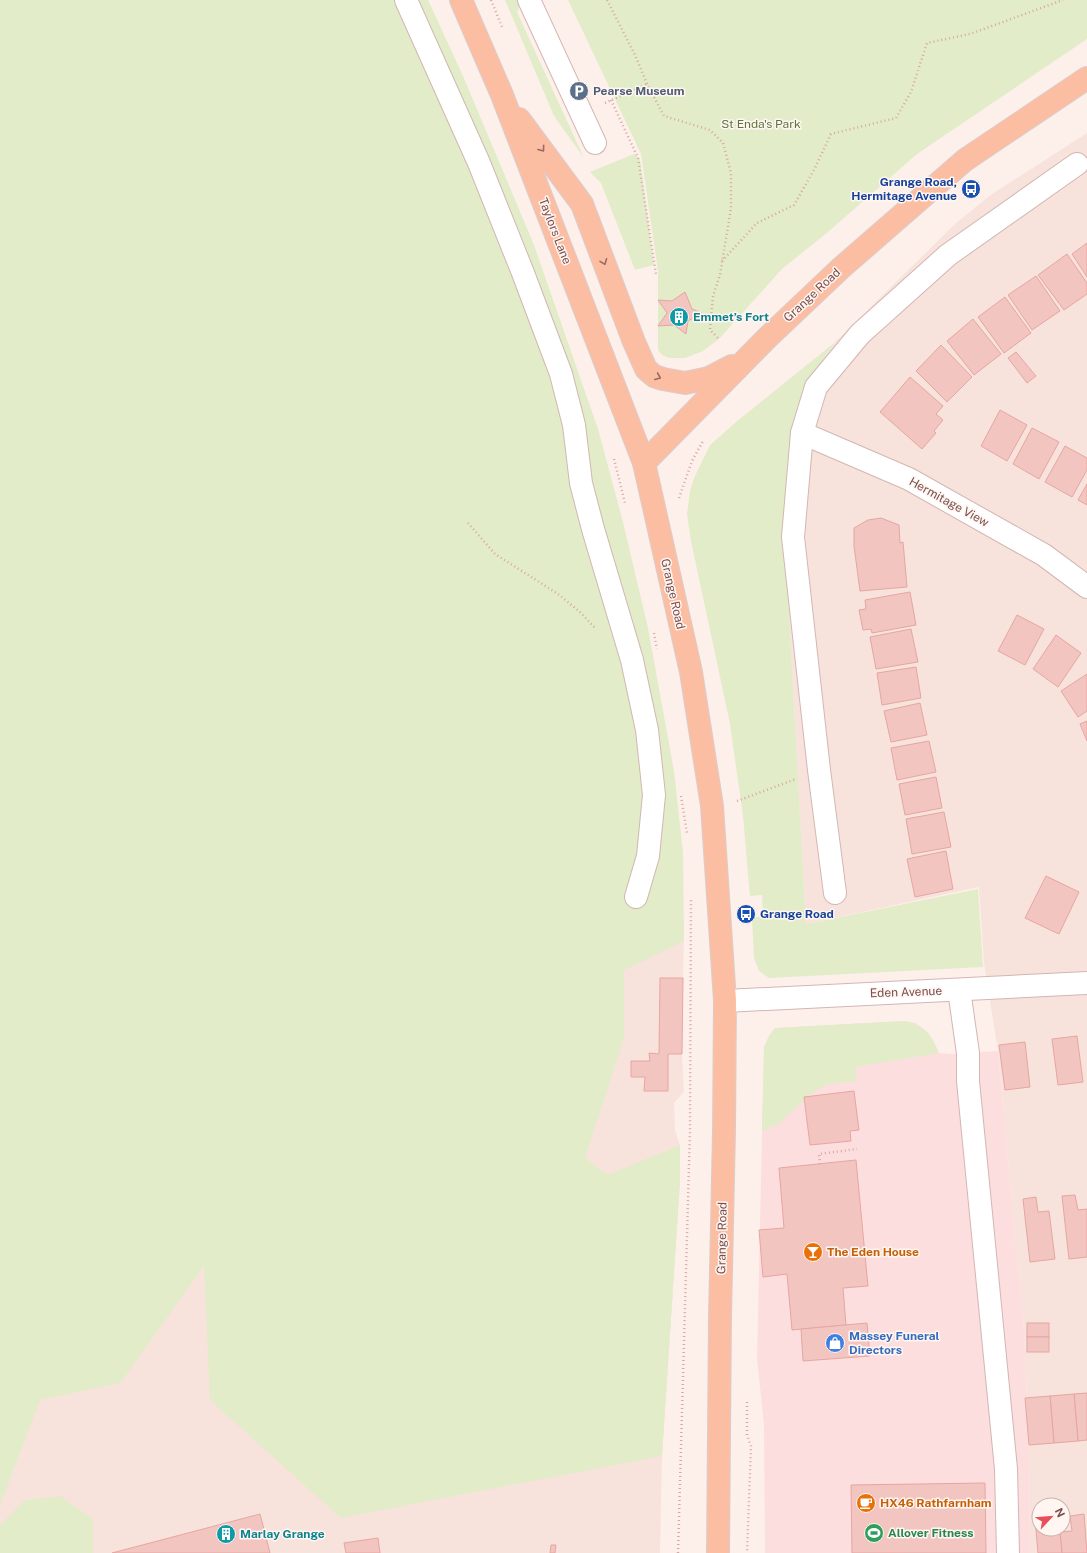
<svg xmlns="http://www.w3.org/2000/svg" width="1087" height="1553" viewBox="0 0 1087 1553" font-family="'Public Sans',sans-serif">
	<rect width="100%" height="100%" fill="#fdf0eb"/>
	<g fill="#f7e2dc" fill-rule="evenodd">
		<path d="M1087,133V1553H1030L1029,1445L1024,1330L998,1051L984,963L979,887L806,924L784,522L786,479L791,431L807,384L834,343L955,224L989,196ZM1039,1505H1063V1529H1039Z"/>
		<path d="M684,922L682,1054L684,1092L674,1103L675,1130L680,1145V1181L662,1456L660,1553H0V1191Z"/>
	</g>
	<path fill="#fddedf" d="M904,1021L915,1023L924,1029L930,1035L939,1053L951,1054L998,1051L1024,1330L1029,1445L1030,1553H765L764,1425L757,1359L764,1047L769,1036L775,1028Z"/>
	<g fill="#e2ecc8">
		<path d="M0,0H428L463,76L534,245L598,429L623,522L648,628L674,771L683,852L684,941L624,970V1038L585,1158L608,1175L680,1145V1181L662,1456L341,1518L210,1400L204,1266L120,1383L40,1400L0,1505Z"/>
		<path d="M505,0H519L520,5L517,12L584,158L554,116Z"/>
		<path d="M568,0H1087V39L917,154L828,232L782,269L719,339L703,351L685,358H669L662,355L658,350V271L641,154Z"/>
		<path d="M634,154L640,159L654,265L635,270L601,183L590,172Z"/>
		<path d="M834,343L807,384L791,431L786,479L784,522L806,924L978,889L983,967L769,978L759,971L754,958L752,918L763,916L762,895L750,896L743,816L730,724L691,541L687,514L690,491L694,478L710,445L736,422Z"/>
		<path d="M904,1021C924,1025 932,1035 939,1053L856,1067V1081L828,1084L809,1095L779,1124L762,1131L764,1047L769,1036L775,1028Z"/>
		<path d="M60,1496L93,1519V1553H0V1525L25,1500Z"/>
	</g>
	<g fill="#f3c5c1" stroke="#e6a6a1">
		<path d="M1087,243V277L1072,254Z"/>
		<path d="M1067,254L1087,283V294L1064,310L1038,275Z"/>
		<path d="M1036,276L1060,311L1032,330L1008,295Z"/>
		<path d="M685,292L692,309L702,313L688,321L686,334L674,325L658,326L667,313L658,300L672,301Z"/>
		<path d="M1005,297L1031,333L1004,353L978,317Z"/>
		<path d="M973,319L1001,354L974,375L947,341Z"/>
		<path d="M941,345L972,377L947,402L916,371Z"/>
		<path d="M1016,352L1036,376L1027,383L1008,358Z"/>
		<path d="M910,377L943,406L936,414L943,420L934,431L936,433L922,449L880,412Z"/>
		<path d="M1000,410L1027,425L1007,461L981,446Z"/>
		<path d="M1032,428L1059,442L1039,479L1013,464Z"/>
		<path d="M1065,446L1087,458V470L1072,497L1045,482Z"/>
		<path d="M1087,484V505L1078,500Z"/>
		<path d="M881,518L899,525L900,543L903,542L907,587L860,591L854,546V528L868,520Z"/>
		<path d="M910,592L916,625L872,633L871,629L863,630L859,610L866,609L865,600Z"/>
		<path d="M1017,615L1044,629L1025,665L998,651Z"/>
		<path d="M911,629L918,662L876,669L870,637Z"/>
		<path d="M1056,635L1081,653L1058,687L1033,669Z"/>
		<path d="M916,667L921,698L882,705L877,673Z"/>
		<path d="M1087,674V711L1078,717L1061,691Z"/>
		<path d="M920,703L927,735L891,742L884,711Z"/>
		<path d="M1087,721V741L1080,724Z"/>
		<path d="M929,741L936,772L897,780L891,748Z"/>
		<path d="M936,777L942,808L905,815L899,784Z"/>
		<path d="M944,812L951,847L912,854L906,819Z"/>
		<path d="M946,851L953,889L915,897L907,859Z"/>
		<path d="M1046,876L1079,892L1059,934L1025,918Z"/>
		<path d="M660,978H683L682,1054H668V1091H644L645,1077H631V1061H650L649,1053L659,1054Z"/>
		<path d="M1077,1036L1083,1082L1058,1085L1052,1039Z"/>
		<path d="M1025,1042L1030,1087L1005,1090L999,1045Z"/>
		<path d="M854,1091L859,1130L850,1131L851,1141L810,1145L804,1097Z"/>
		<path d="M856,1160L868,1286L843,1288L846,1325L792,1330L787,1274L763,1277L759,1230L784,1228L779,1168Z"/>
		<path d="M1075,1195L1078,1210L1087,1209V1257L1069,1259L1062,1196Z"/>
		<path d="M1036,1197L1038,1212L1049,1211L1055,1259L1030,1262L1023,1199Z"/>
		<path d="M867,1323L870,1356L803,1361L801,1329Z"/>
		<rect x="1027" y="1323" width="22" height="14"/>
		<rect x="1027" y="1337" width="22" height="15"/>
		<path d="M1087,1393V1440L1078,1441L1074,1394Z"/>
		<path d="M1074,1394L1078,1441L1054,1443L1050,1396Z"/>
		<path d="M1050,1396L1054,1443L1029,1445L1025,1398Z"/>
		<path d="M985,1483L986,1553H852L851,1485Z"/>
		<path d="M260,1514L270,1553H112Z"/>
		<path d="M1084,1514L1087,1553H1062L1060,1532L1072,1531L1070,1516Z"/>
		<path d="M1035,1518H1039V1529H1049L1050,1532H1060L1062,1553H1038Z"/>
		<path d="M378,1538L380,1553H346L344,1543Z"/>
		<path d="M551,1545H556L555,1553H550Z"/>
	</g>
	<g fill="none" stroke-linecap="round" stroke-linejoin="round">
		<g stroke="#d3b6b2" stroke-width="24">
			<g id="minor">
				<path d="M406,0L479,163L523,273L561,374L574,425L581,483L593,529L632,660L647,730L654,795L648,856L636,897"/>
				<path d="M529,0L595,143"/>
				<path d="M802,433L909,479L1044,555L1087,587"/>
				<path d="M835,893L819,770L793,537L802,433L816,387L860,334L948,255L1077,164"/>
				<path d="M959,990L968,1053V1081L1006,1469L1008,1553"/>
				<path d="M725,1001L1087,983"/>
			</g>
		</g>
		<g stroke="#dacdcd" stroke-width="24">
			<g id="major">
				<path d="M461,0L502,95L644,463L691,672L712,806L725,1001L724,1131L720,1317L718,1553"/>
				<path d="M519,119L582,204L634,342L646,369L654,376L663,379L685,383L709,378L732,366"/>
				<path d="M644,463L767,338L841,268L965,160L1087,78"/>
			</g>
		</g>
		<g stroke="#d9a7a3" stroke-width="2.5" stroke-dasharray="1 3" stroke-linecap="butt">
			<path d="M491,0L503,29"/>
			<path d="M607,0L635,55L647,84L664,116L710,130L723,143L731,173V208L720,275L713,296L710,330L719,339"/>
			<path d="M611,100L638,158L656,274"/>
			<path d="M605,103L647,84"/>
			<path d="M722,261L757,223L794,205L814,170L831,134L896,118L911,92L927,43L970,34L1063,0"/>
			<path d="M614,459L625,503"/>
			<path d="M679,498L692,461L703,441"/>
			<path d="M468,523L495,554L558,594L580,612L595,628"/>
			<path d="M654,633L657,649"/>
			<path d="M681,796L687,833"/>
			<path d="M737,801L796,779"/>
			<path d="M820,1164L819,1154L857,1149"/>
			<path d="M747,1402V1435L751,1446L747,1553"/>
			<path d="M678,1553L690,1130L691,898"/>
		</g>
		<use href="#minor" stroke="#fff" stroke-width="22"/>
		<use href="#major" stroke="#fcbea3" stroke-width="22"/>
	</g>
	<defs><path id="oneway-chevron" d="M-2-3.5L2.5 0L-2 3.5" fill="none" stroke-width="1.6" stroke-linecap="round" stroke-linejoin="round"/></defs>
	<g stroke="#9a6a62">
		<use href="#oneway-chevron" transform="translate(542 149) rotate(54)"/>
		<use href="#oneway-chevron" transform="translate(604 262) rotate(69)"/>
		<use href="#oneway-chevron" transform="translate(658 377) rotate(23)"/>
	</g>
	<defs>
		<g id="parking-disc" transform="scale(1)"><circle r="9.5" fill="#5c6f8a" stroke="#fff6f2"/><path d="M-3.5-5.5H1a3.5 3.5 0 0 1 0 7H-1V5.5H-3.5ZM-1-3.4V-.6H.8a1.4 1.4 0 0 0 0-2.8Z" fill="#fff"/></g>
		<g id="bus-disc" transform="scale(1)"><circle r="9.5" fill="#1a4fb4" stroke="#fff6f2"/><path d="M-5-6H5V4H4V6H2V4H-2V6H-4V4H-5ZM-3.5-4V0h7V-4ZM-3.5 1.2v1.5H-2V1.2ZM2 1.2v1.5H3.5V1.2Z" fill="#fff"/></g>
		<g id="building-disc" transform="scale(1)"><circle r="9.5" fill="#0f9aa8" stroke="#fff6f2"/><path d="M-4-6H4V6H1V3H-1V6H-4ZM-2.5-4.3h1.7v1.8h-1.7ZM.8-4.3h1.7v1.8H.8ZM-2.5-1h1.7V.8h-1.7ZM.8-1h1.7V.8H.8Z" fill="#fff"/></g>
		<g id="bar-disc" transform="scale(1)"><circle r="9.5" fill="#e8710a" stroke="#fff6f2"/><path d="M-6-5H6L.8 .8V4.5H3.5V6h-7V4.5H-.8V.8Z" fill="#fff"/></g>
		<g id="shop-disc" transform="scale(1)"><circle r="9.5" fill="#3f7fe0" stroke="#fff6f2"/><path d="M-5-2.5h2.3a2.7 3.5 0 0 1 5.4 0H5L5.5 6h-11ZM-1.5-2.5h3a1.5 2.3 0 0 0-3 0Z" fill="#fff"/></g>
		<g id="cafe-disc" transform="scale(1)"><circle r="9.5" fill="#e8710a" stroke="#fff6f2"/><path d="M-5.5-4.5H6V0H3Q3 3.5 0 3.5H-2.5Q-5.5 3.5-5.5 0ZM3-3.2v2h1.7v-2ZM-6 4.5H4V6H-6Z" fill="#fff"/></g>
		<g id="stadium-disc" transform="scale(1)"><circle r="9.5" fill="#2e9e5b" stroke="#fff6f2"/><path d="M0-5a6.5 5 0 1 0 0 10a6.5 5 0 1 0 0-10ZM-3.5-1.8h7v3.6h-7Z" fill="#fff"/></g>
	</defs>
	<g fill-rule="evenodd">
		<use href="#parking-disc" x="579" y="91"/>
		<use href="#bus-disc" x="971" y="189"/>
		<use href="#building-disc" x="679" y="317"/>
		<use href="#bus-disc" x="746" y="914"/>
		<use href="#bar-disc" x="813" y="1252"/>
		<use href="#shop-disc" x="835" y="1343"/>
		<use href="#cafe-disc" x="866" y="1503"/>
		<use href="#stadium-disc" x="874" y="1533"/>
		<use href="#building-disc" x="226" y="1534"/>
	</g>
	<g text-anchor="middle" stroke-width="3" stroke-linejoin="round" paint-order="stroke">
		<g font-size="12" font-weight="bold" fill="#4e5e75" stroke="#fff6f2" text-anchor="start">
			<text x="593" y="95">Pearse Museum</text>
		</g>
		<g font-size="12" fill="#5f733e" stroke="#fff6f2">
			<text x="761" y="128">St Enda's Park</text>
		</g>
		<g font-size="12" font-weight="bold" fill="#164399" stroke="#fff6f2" text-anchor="end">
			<text x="957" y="186">Grange Road,<tspan x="957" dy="14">Hermitage Avenue</tspan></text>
			<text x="760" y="918" text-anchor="start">Grange Road</text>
		</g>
		<g font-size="12" fill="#7a4e4c" stroke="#fff6f2">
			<text transform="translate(555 231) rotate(69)" y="4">Taylors Lane</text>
			<text transform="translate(812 295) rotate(-43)" y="4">Grange Road</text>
			<text transform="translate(949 502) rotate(29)" y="4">Hermitage View</text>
			<text transform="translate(673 594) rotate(77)" y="4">Grange Road</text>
			<text transform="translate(906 992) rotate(-2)" y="4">Eden Avenue</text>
			<text transform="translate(722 1238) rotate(-89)" y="4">Grange Road</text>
		</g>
		<g font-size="12" font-weight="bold" fill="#0d838f" stroke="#fff6f2" text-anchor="start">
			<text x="693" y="321">Emmet’s Fort</text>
			<text x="240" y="1538">Marlay Grange</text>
		</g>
		<g font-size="12" font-weight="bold" fill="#c56008" stroke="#fff6f2" text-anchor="start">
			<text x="827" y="1256">The Eden House</text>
			<text x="880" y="1507">HX46 Rathfarnham</text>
		</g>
		<g font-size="12" font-weight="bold" fill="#366cbe" stroke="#fff6f2" text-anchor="start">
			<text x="849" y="1340">Massey Funeral<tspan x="849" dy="14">Directors</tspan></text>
		</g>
		<g font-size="12" font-weight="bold" fill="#27864d" stroke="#fff6f2" text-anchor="start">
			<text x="888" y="1537">Allover Fitness</text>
		</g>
	</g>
	<g transform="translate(1051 1517) rotate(64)"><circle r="19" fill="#fff6f2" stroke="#cab3b0"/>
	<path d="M0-3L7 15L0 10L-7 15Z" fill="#e94e5d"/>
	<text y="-6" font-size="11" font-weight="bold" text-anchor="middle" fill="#7a4e4c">N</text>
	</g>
</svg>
